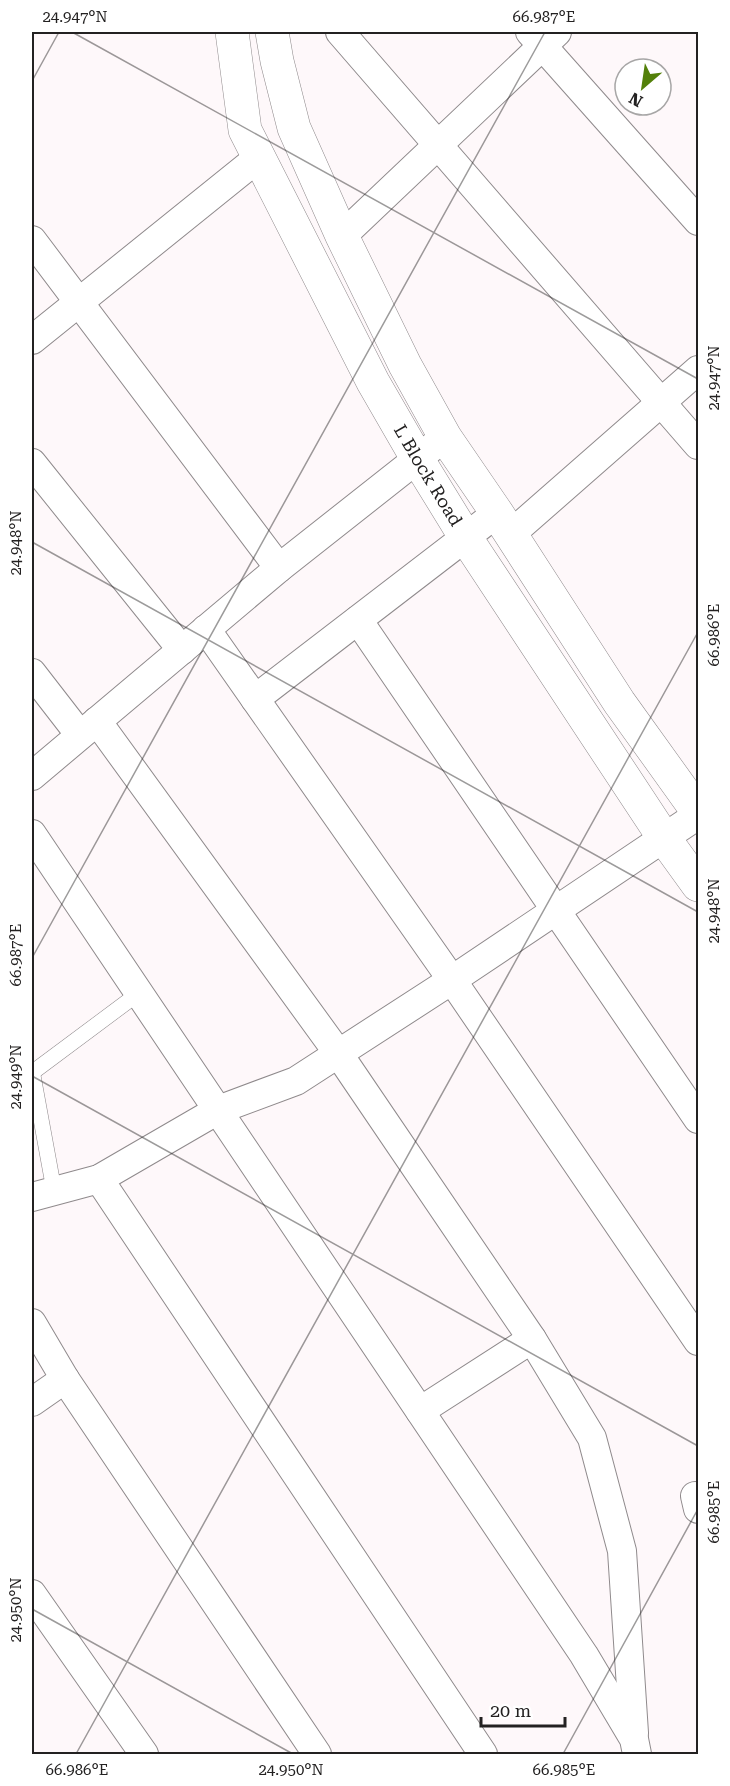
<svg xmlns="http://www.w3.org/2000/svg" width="730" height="1786" viewBox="0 0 730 1786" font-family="'Roboto Serif',serif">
	<rect width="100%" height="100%" fill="#fef8fa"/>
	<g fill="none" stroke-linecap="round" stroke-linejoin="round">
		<g stroke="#8f8a8c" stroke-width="16">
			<g id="lane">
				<path d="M32,1070L54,1190"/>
				<path d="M33,1072L139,993"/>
			</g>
		</g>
		<g stroke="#8f8a8c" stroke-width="30">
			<g id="street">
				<path d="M340,32L698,445"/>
				<path d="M530,32L698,221"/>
				<path d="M342,236L557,32"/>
				<path d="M32,240L279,568"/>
				<path d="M32,340L258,158"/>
				<path d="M32,463L182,650"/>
				<path d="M511,534L698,370"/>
				<path d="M358,620L698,1119"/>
				<path d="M206,629L452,980L698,1341"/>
				<path d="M32,673L80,735"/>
				<path d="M255,699L497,513"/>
				<path d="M97,721L338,1053L532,1339"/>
				<path d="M32,776L279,568L445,437"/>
				<path d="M32,834L584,1655L634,1739L637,1754"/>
				<path d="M99,1179L483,1754"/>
				<path d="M32,1197L99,1179L218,1110L296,1081L452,980L698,815"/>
				<path d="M32,1323L65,1379L317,1754"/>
				<path d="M32,1402L65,1379"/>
				<path d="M420,1411L532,1339L592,1438L622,1551L634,1733"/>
				<path d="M695,1496L698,1509"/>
				<path d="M32,1594L144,1754"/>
			</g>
		</g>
		<g stroke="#8f8a8c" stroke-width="34">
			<g id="secondary">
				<path id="s1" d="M232,32L245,130L373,382L418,460L466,538L664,838L698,885"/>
				<path d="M272,32L277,61L294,128L342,236L405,365L445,437L497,513L619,702L698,812"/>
			</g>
		</g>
		<use href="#lane" stroke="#fff" stroke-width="15"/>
		<use href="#street" stroke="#fff" stroke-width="28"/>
		<use href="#secondary" stroke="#fff" stroke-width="33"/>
	</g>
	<path fill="none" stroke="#232121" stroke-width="1.5" stroke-opacity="0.45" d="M72,32L698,379M32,81L59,32M32,542L698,912M32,958L545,32M32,1076L698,1446M32,1609L293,1754M76,1754L698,632M563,1754L698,1509"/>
	<g text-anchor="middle" stroke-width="5" stroke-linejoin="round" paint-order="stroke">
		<g font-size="18" fill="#232121" stroke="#fff">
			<text dy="6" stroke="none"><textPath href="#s1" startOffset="490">L Block Road</textPath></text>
		</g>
	</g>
	<rect width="730" height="1786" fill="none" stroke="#ffffff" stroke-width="66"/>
	<g transform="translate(643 87) rotate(209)"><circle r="28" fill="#ffffff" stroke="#a7a6a6" stroke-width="1.5"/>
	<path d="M0-4.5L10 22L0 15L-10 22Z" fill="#53800a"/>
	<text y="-9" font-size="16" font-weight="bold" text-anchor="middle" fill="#232121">N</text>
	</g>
	<path d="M481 1717v9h84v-9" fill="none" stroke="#232121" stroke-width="3"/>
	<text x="490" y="1717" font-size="18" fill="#232121" stroke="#ffffff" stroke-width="4.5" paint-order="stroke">20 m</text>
	<rect x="33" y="33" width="664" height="1720" fill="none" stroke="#232121" stroke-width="2"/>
	<g font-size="15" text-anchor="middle" fill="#232121">
		<text x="75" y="22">24.947°N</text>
		<text x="544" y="22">66.987°E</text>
		<text transform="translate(714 378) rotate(-90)" y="5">24.947°N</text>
		<text transform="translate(16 543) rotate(-90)" y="5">24.948°N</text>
		<text transform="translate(714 635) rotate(-90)" y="5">66.986°E</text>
		<text transform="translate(714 911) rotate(-90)" y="5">24.948°N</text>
		<text transform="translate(16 955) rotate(-90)" y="5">66.987°E</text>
		<text transform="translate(16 1077) rotate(-90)" y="5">24.949°N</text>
		<text transform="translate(714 1512) rotate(-90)" y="5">66.985°E</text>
		<text transform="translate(16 1610) rotate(-90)" y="5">24.950°N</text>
		<text x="77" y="1775">66.986°E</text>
		<text x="291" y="1775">24.950°N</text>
		<text x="564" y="1775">66.985°E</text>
	</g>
</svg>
